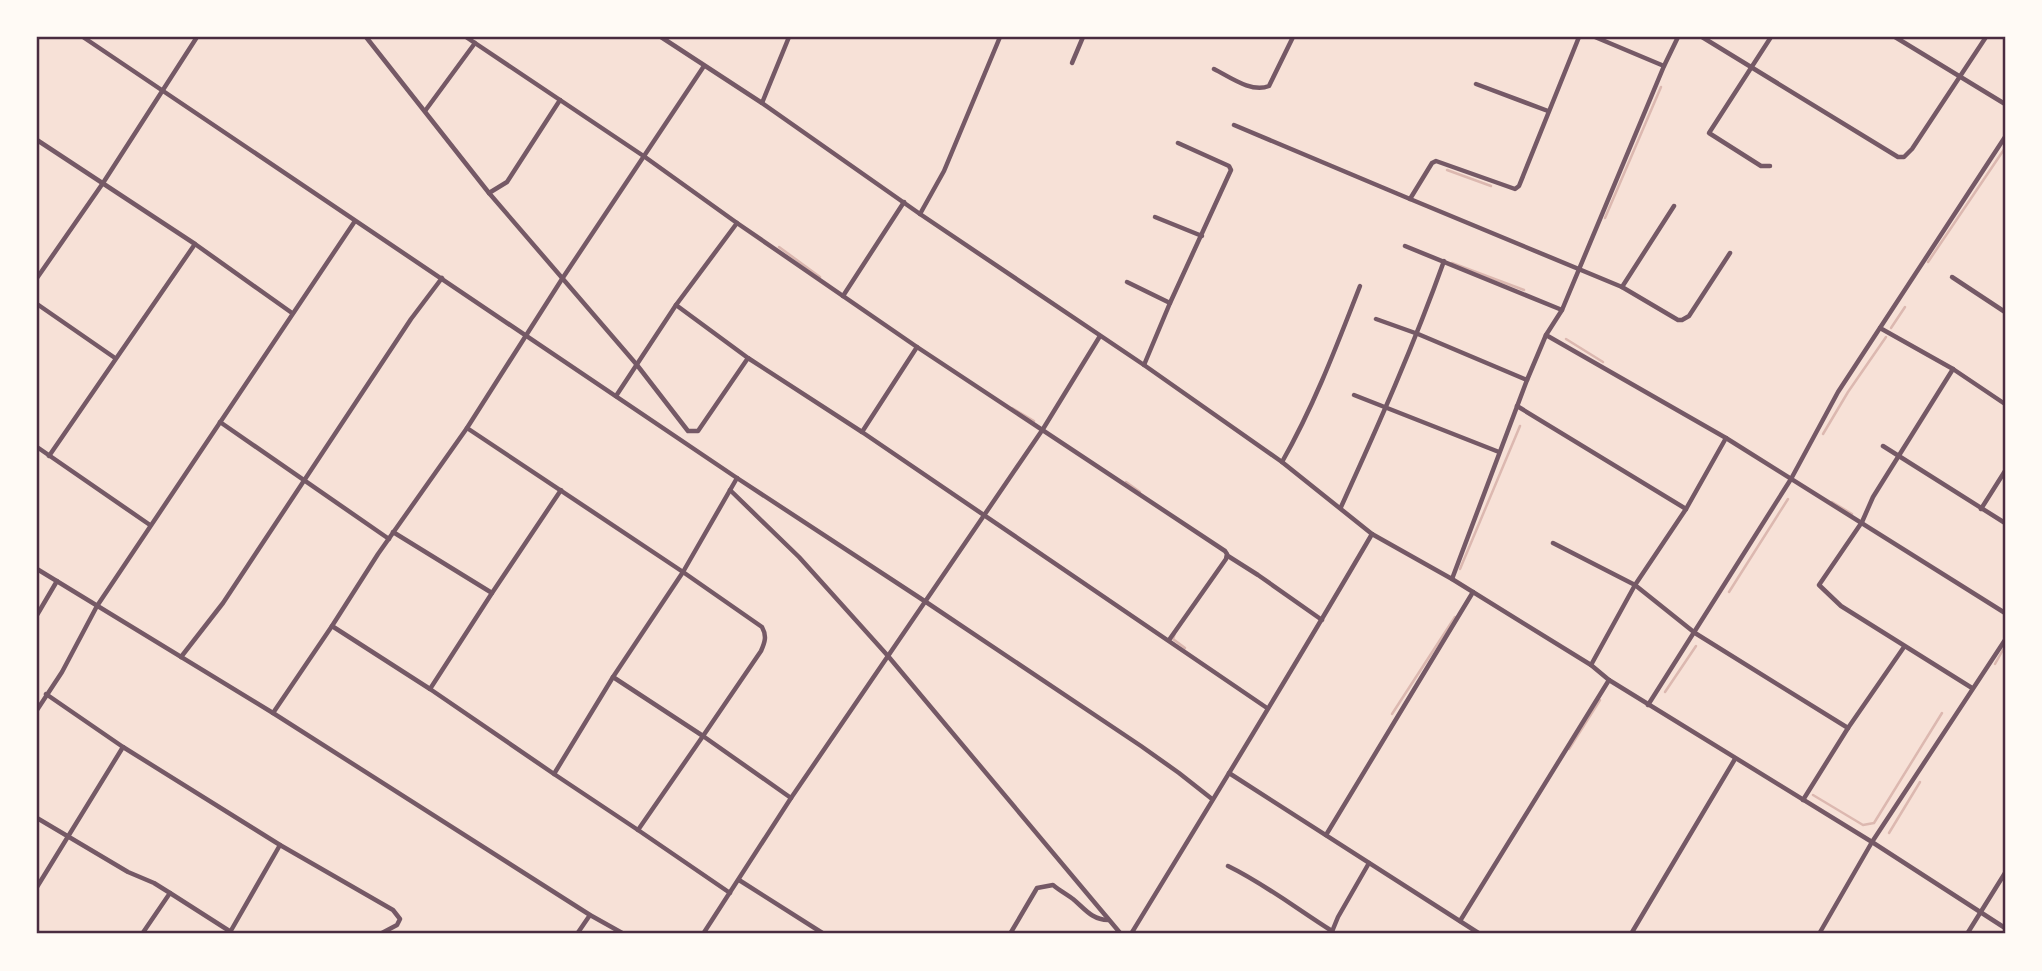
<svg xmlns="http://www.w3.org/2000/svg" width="2042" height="971" viewBox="0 0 2042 971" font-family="'Work Sans',sans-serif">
	<rect width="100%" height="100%" fill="#f7e1d7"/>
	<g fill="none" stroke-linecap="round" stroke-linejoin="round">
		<g stroke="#dcb8b0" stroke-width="2.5">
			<path d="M1447,170L1491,186"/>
			<path d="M1605,218L1661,87"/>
			<path d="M779,247L820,277"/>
			<path d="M1928,262L2005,148"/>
			<path d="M1452,263L1524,290"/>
			<path d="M1891,328L1905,307"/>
			<path d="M1566,339L1603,362"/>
			<path d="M1012,408L1034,421"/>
			<path d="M1823,434L1848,392L1886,337"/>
			<path d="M1126,482L1140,492"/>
			<path d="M1832,502L1852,514"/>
			<path d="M1460,569L1520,426"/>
			<path d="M1729,592L1788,499"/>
			<path d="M1175,633L1173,639L1185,648"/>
			<path d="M1995,664L2004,648"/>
			<path d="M1665,692L1696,646"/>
			<path d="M1392,714L1455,617"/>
			<path d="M1569,749L1600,700"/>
			<path d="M1813,795L1863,825L1874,823L1942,713"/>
			<path d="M1889,833L1920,782"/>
		</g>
		<g stroke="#755966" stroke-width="4.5">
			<path d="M83,37L737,478L926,602L1141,746L1179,773L1212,799"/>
			<path d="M366,37L489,193L637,365L688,431H698L748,358"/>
			<path d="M466,37L645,157L737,223L917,347L1225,551L1227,554L1226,559L1169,640"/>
			<path d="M661,37L762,103L920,214L1144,365L1282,462L1372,534L1452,579L1591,665L1609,680L1872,842L2005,928"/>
			<path d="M1595,37L1664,66"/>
			<path d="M1702,37L1898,157H1904L1912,149L1986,37"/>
			<path d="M1895,37L2005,104"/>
			<path d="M1072,63L1083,37"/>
			<path d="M1214,69C1230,77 1251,93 1269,86L1293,37"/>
			<path d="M1476,84L1548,111"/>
			<path d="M762,103L789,37"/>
			<path d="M425,111L475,43"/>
			<path d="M1234,125L1410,199L1432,163L1436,161L1515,189L1519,186L1579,37"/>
			<path d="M37,140L195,244L292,313"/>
			<path d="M1770,166H1761L1709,133L1771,37"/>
			<path d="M489,193L507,182L560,100"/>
			<path d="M1410,199L1622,287L1678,320H1682L1689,316L1730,253"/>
			<path d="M920,214L944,171L1000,37"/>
			<path d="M1155,217L1202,236"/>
			<path d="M1405,246L1562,310"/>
			<path d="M1952,277L2005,312"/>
			<path d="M37,278L103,183L197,37"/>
			<path d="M1127,282L1170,303"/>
			<path d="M1622,287L1674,206"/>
			<path d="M843,296L904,202"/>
			<path d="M37,304L115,358"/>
			<path d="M676,305L748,358L862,432L1267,708"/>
			<path d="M1376,319L1418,334L1527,380"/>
			<path d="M1880,328L1953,369L2005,404"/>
			<path d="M1546,335L1726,438L2005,613"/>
			<path d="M1144,365L1170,303L1231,170L1229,166L1178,143"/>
			<path d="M1953,369L1873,497L1862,522L1819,585L1841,606L1972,688"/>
			<path d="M1354,395L1499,452"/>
			<path d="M616,396L676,305L737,223"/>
			<path d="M1517,406L1686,509"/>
			<path d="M220,422L389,539"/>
			<path d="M862,432L917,347"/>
			<path d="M1883,446L2005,523"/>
			<path d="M37,447L150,525"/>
			<path d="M49,456L195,244"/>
			<path d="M1282,462C1314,406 1337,345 1360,286"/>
			<path d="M730,490L799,557L888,656L1121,934"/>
			<path d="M1341,507C1378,426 1414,345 1444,261"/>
			<path d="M1981,509L2005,471"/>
			<path d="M393,532L492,593L561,490"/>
			<path d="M1553,543L1635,585L1695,633L1848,728"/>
			<path d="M1228,556L1258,575L1322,620"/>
			<path d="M37,569L273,713L590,915L624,934"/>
			<path d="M1452,579L1527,380L1546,335L1562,310L1664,66L1678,37"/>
			<path d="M37,615L57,581"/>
			<path d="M332,626L430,689L554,774L613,677L683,572L467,428"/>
			<path d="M181,657L223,603L411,319L442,278"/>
			<path d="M1591,665L1635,585L1686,509L1726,438"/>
			<path d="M613,677L703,736L761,651C765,642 767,636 762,627L683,572L737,478"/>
			<path d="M430,689L492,593"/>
			<path d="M1648,705L1791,479L1838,392L2005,137"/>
			<path d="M37,710L62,672L97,606L355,221"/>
			<path d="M273,713L332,626L378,554L467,428L562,279L704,66"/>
			<path d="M123,747L280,845L393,910L400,919L397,925L380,934"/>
			<path d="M1229,773L1480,934"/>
			<path d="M554,774L638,830"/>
			<path d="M1803,800L1848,728L1904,647"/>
			<path d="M37,818L128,872L154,883L170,893L142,934"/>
			<path d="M1326,835L1473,592"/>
			<path d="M1228,866C1265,884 1297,909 1332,931"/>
			<path d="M739,880L824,934"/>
			<path d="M37,887L123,747L46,694"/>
			<path d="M170,893L231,932"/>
			<path d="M730,893L638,830L703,736L791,798"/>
			<path d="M1460,921L1609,680"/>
			<path d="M229,934L280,845"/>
			<path d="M577,934L590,915"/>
			<path d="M703,934L791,798L1043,429L1100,336"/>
			<path d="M1010,934L1037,888L1053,885C1059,890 1066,894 1073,899C1084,908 1092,920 1108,920"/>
			<path d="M1131,934C1212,801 1294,668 1372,534"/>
			<path d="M1331,934L1338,917L1369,863"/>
			<path d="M1631,934L1735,759"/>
			<path d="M1819,934L1872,842L2005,640"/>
			<path d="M1967,934L2005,873"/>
		</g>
	</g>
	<rect width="2042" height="971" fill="none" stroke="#fffaf5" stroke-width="77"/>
	<rect x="38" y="38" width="1966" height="894" fill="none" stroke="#4a2c40" stroke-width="2.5"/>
</svg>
